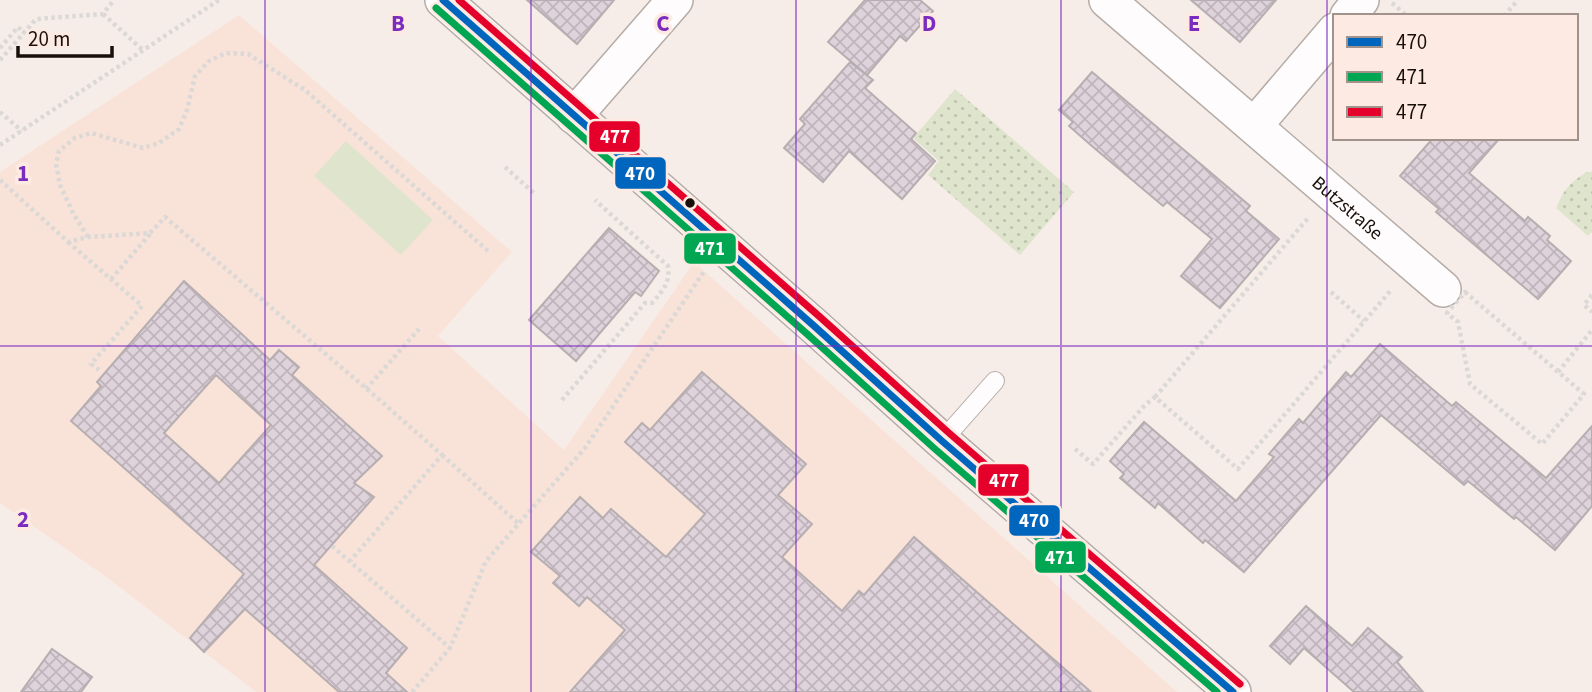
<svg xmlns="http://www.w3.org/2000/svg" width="1592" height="692" viewBox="0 0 1592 692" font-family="'Source Sans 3',sans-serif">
	<defs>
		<pattern id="green-dots" width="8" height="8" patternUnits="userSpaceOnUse" patternTransform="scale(1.75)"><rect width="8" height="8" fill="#dfe5cc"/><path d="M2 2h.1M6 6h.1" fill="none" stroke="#bfc3ae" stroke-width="1.8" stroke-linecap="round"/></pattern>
		<pattern id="building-cross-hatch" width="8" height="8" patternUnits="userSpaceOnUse" patternTransform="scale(1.75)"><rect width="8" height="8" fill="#dfd3db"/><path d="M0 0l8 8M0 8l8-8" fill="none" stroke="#bfb4bb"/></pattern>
	</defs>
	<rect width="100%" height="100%" fill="#f7ede8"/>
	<path fill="#f9e3d9" d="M239,15L512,252L438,336L564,450L694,262L1177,692H256L105,576L0,503V172Z"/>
	<g fill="url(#green-dots)">
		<path d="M955,89L1074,192L1020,255L928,175L939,161L913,138Z"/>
		<path d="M1587,172H1592V232L1588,236L1556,208C1564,189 1570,182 1587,172Z"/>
	</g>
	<path fill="#dfe5cc" d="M346,141L433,220L401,255L314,176Z"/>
	<g fill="url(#building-cross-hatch)" stroke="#b6aeb0" stroke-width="2" fill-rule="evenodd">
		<path d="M527,0H614L577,44Z"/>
		<path d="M865,0H920L933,11L906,41L900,36L867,75L828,42Z"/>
		<path d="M1191,0H1276L1240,42Z"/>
		<path d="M850,62L873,80L865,88L916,133L911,139L935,161L902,199L849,151L823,182L784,148L805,124L800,119Z"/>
		<path d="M1092,72L1250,206L1246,211L1279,239L1220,308L1181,276L1212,239L1167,202L1163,206L1093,147L1069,126L1073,122L1059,110Z"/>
		<path d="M1433,138H1500L1469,173L1525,221L1528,217L1550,236L1547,240L1571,261L1538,299L1436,212L1439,209L1400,176Z"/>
		<path d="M609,228L659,271L641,296L635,292L576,361L529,320Z"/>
		<path d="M184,281L270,360L279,350L299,367L292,375L382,456L354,483L374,497L314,565L407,648L386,673L407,692H339L245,609L204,652L190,638L244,574L71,421L101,386L97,382ZM216,375L271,425L219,483L164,433Z"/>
		<path d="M1380,344L1452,406L1456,402L1546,478L1592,426V506L1555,550L1516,517L1514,519L1468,481L1464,485L1381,415L1244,572L1205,540L1203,543L1158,503L1155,508L1120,478L1124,474L1110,461L1144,422L1236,501L1274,457L1269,454L1299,419L1303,423L1346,372L1351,377Z"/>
		<path d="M702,372L806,464L778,495L812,524L782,557L842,611L859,591L864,595L914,537L1091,692H570L625,630L587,597L579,606L553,583L560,576L531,552L580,497L603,518L611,509L666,557L705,514L625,442L642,423L650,430Z"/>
		<path d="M1306,606L1352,646L1368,628L1402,657L1397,662L1423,692H1354L1304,648L1290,664L1270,646Z"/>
		<path d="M52,649L92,677L81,692H21Z"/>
	</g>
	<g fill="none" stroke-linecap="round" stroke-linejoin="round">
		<g stroke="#b5aca7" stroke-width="20">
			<path id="service" d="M942,441L995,381"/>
		</g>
		<g stroke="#b5aca7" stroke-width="38">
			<g id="minor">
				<path d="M443,0L813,325L942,441L1233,692"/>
				<path id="s1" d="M1107,0L1443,289"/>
				<path d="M1348,16L1361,0"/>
				<path d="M574,116L675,0"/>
				<path d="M1254,126L1335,31"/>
			</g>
		</g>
		<g stroke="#dbd8d6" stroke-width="4.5" stroke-dasharray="3.5 3.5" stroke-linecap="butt">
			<path d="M1392,3L1407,16"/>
			<path d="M103,14L144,51"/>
			<path d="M1504,16L1518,0"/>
			<path d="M0,48L18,27L24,33"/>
			<path d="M0,60L36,19L103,14L114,0"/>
			<path d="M0,112L22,131"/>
			<path d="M0,145L219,0"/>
			<path d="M505,167L536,195"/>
			<path d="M0,180L68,242L88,237L150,233L165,217L382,402L442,455L350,561"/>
			<path d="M88,237L74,215L60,185L56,164L59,151L75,138L91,133L143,148L159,143L179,129L187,110L195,76L209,61L226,53L248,54L305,90L488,251"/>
			<path d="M68,242L142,306L91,364L99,370"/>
			<path d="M111,279L151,233"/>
			<path d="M1331,292L1364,321"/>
			<path d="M1465,292L1584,394L1542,444L1470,384L1458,322L1447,313Z"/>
			<path d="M1592,295L1584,305L1592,312"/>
			<path d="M1558,372L1592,330"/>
			<path d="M366,389L419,329"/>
			<path d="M1155,397L1309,217"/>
			<path d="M562,400L645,303H652C663,290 670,284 668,266L595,200"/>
			<path d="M1075,449L1093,464L1145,405L1155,397L1238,469L1392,289"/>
			<path d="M442,455L519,524"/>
			<path d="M332,546L450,648"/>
			<path d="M412,692L450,648L486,561L585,448L705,270"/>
		</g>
		<use href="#service" stroke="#fefcfc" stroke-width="18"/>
		<use href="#minor" stroke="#fefcfc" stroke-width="35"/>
		<g stroke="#fdeae2" stroke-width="12">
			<path id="bus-1" d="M443,0L813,325L942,441L1233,692"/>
		</g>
		<g stroke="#fdeae2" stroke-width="12">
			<path id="bus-2" d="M436,8L806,333L935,449L1217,692"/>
		</g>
		<g stroke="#fdeae2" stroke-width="12">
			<path id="bus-3" d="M459,0L820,317L949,433L1240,684"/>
		</g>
		<use href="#bus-1" stroke="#0065bd" stroke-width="7"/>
		<use href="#bus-2" stroke="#00a651" stroke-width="7"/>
		<use href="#bus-3" stroke="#e4002b" stroke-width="7"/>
	</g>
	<path fill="none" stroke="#7b2cbf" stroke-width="2" stroke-opacity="0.55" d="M265,0V692M531,0V692M796,0V692M1061,0V692M1327,0V692M0,346H1592"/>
	<circle fill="#190f0a" stroke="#fdeae2" stroke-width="2.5" cx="690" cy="203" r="6"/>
	<g text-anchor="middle" stroke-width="7" stroke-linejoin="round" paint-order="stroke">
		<g font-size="19" fill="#190f0a" stroke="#fdeae2">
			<text dy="7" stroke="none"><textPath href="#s1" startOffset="318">Butzstraße</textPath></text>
		</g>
	</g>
	<g font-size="23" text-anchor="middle" font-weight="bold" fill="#7b2cbf" stroke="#fdeae2" stroke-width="7" stroke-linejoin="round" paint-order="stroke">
		<text x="398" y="31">B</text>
		<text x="663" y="31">C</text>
		<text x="929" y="31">D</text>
		<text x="1194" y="31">E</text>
		<text x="23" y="181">1</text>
		<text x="23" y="527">2</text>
	</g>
	<g stroke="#fdeae2" stroke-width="2.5">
		<rect x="588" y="120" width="53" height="33" rx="7" fill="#e4002b"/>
		<rect x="614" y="156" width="53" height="34" rx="7" fill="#0065bd"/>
		<rect x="683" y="232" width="54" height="33" rx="7" fill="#00a651"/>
		<rect x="977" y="463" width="53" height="34" rx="7" fill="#e4002b"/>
		<rect x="1008" y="504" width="53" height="33" rx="7" fill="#0065bd"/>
		<rect x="1034" y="540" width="53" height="34" rx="7" fill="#00a651"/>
	</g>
	<g font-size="19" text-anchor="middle" font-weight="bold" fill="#fff">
		<text x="615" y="143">477</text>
		<text x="640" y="180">470</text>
		<text x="710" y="255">471</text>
		<text x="1004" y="487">477</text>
		<text x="1034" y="527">470</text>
		<text x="1060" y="564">471</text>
	</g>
	<rect x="1333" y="14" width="245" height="126" fill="#fdeae2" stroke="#a2928c" stroke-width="2"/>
	<rect x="1347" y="37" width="35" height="10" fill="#0065bd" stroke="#a2928c" stroke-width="2"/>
	<text x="1396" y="49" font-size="21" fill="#190f0a">470</text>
	<rect x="1347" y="72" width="35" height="10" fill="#00a651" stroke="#a2928c" stroke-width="2"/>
	<text x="1396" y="84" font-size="21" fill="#190f0a">471</text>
	<rect x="1347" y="107" width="35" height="10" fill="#e4002b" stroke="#a2928c" stroke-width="2"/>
	<text x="1396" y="119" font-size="21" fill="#190f0a">477</text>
	<path d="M18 46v10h94v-10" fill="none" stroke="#190f0a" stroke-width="3.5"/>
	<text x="28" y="46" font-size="21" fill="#190f0a" stroke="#fdeae2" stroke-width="5" paint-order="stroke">20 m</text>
</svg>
